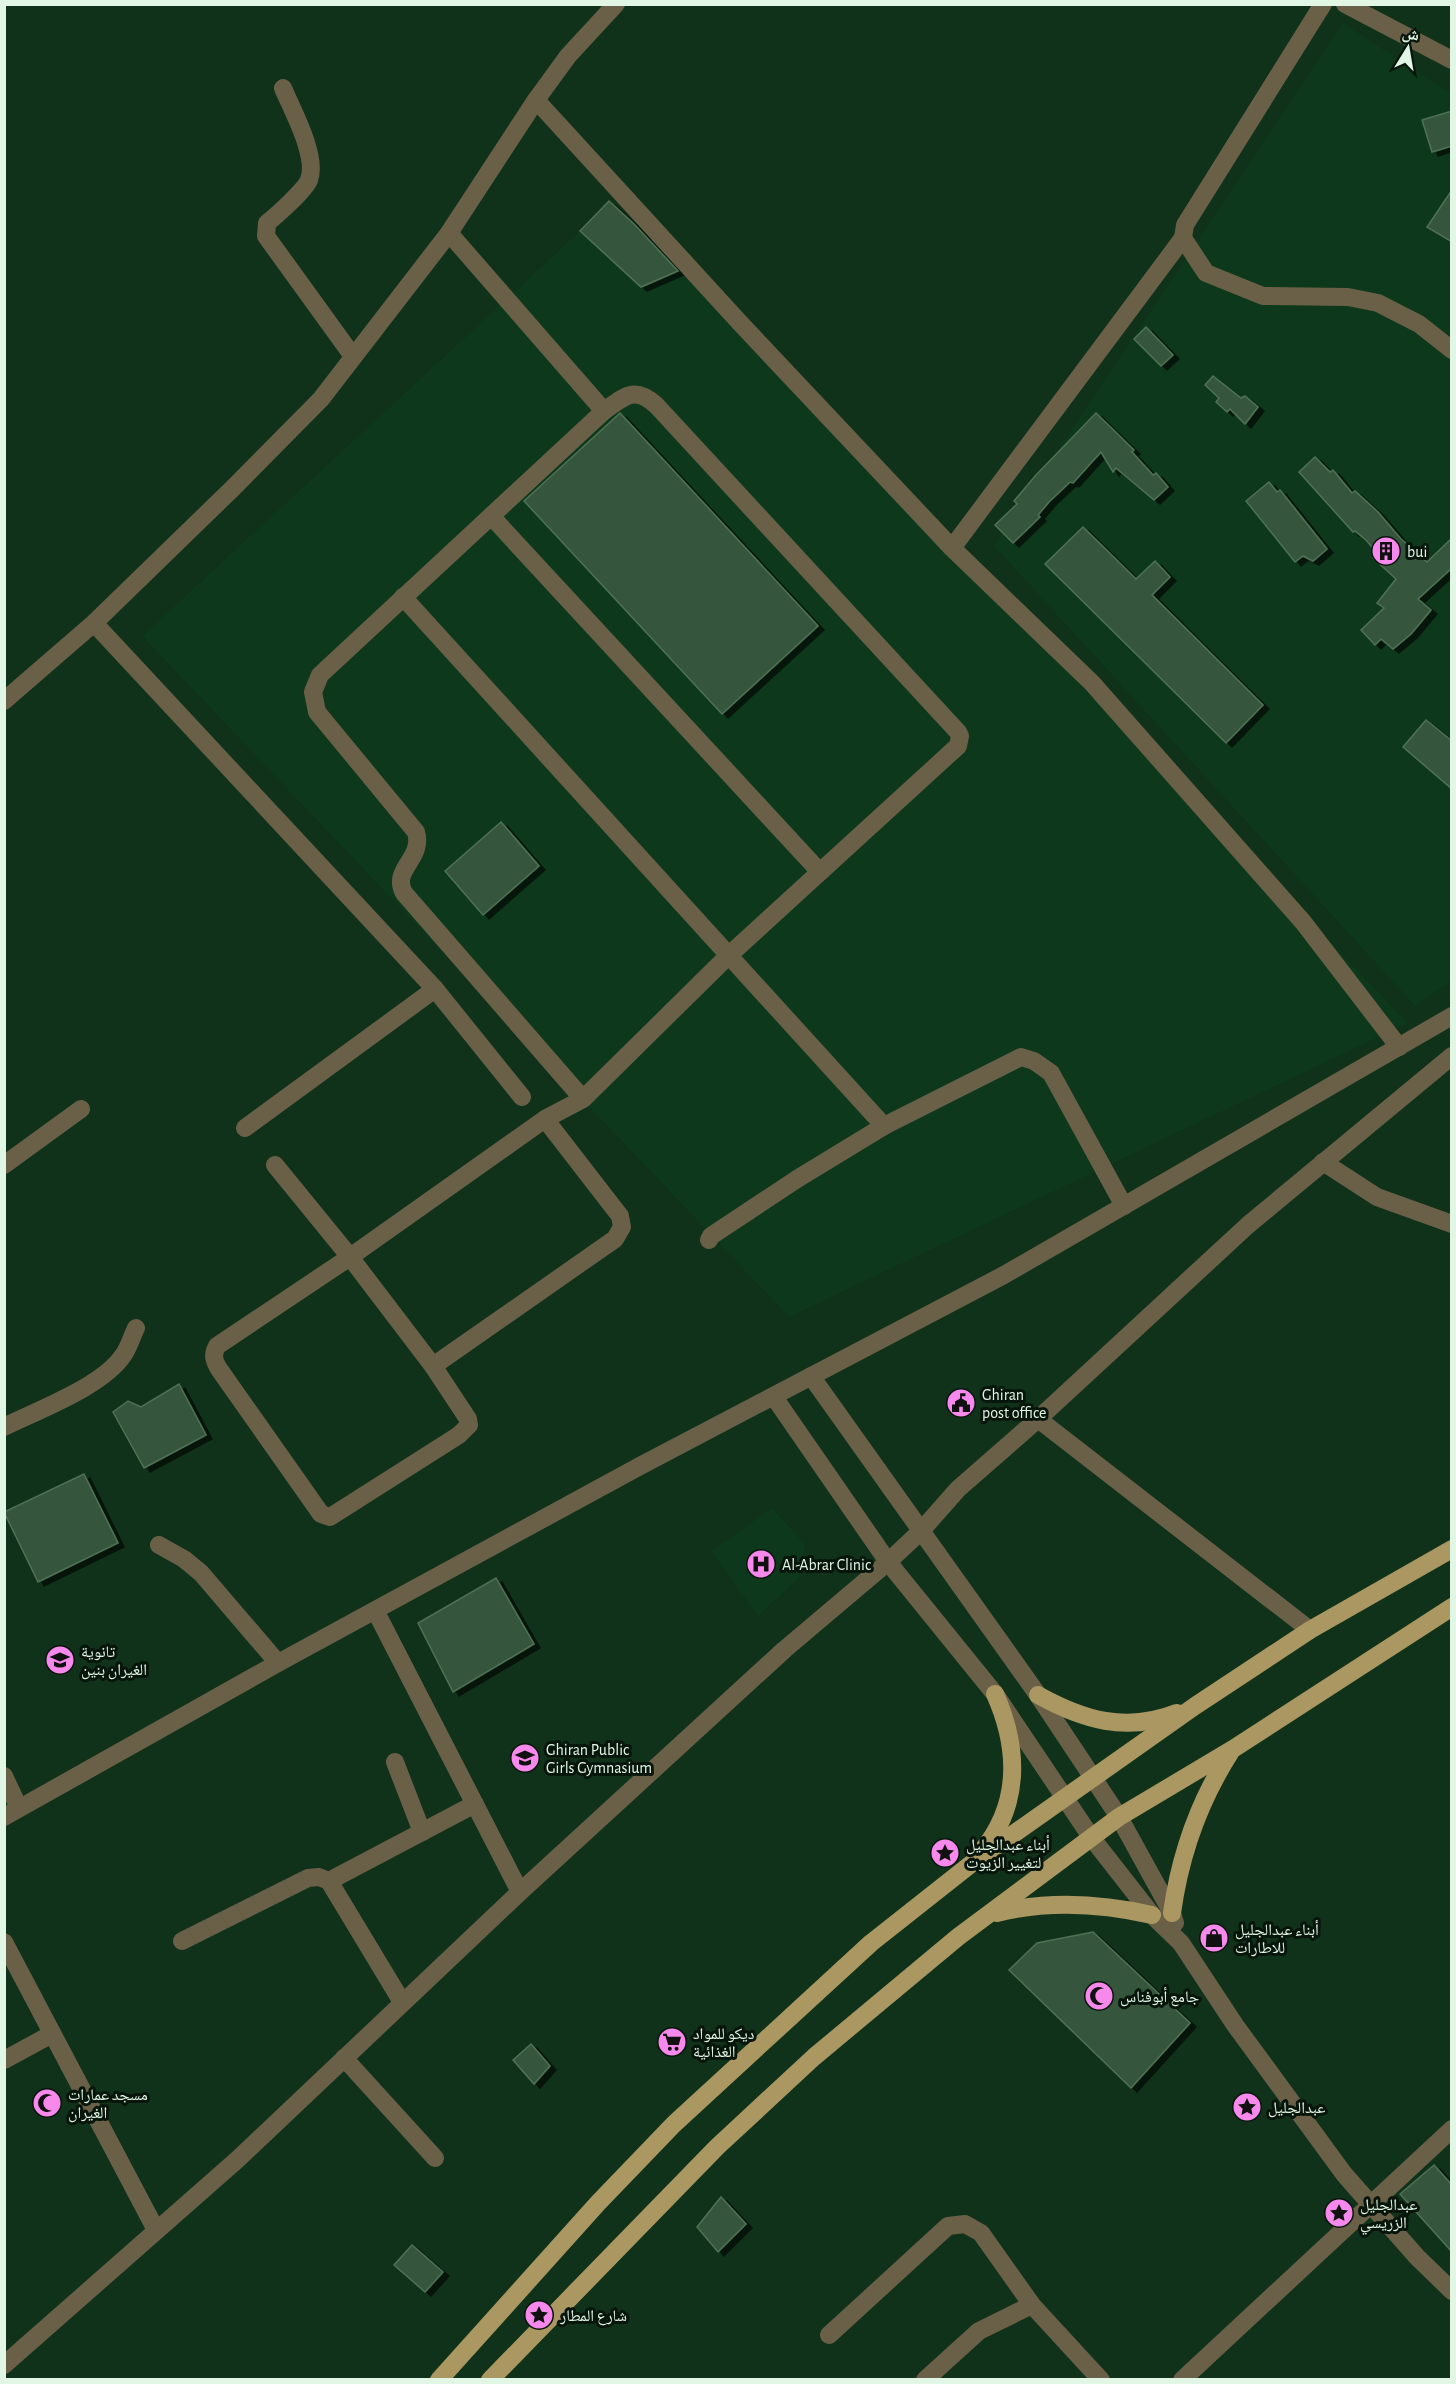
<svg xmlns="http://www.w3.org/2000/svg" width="1456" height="2384" viewBox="0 0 1456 2384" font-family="'Alegreya Sans','Noto Naskh Arabic',sans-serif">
	<defs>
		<filter id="shadow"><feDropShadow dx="6" dy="4" stdDeviation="0" flood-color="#0009"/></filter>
	</defs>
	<rect width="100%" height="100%" fill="#10311a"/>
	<g fill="#0e381b">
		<path d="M1343,23L1451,94V981L1415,1006L994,546Z"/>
		<path d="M609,201L683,269L1408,1023L789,1317L142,636L580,231Z"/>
		<path d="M772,1508L805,1544L800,1577L758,1616L711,1551Z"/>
	</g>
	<g fill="#35563d" stroke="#4f7156" stroke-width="1.5" filter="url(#shadow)">
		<path d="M1452,111V146L1432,152L1422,120Z"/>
		<path d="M1452,190V242L1427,227Z"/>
		<path d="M609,201L634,224L678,271L641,287L580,231Z"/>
		<path d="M1146,327L1173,355L1161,366L1134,339Z"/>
		<path d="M1213,376L1241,398L1245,396L1258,407L1245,424L1230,409L1227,412L1216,402L1219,398L1205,385Z"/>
		<path d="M620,413L818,626L722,714L524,501Z"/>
		<path d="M1096,413L1134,450L1132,452L1153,475L1156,473L1168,487L1154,500L1116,468L1113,472L1101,452L1073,483L1070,482L1049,502L1038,515L1040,517L1013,543L995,525L1017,504L1014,501L1036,475Z"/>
		<path d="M1315,457L1330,472L1333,470L1352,493L1355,491L1378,512L1401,539L1427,562L1452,538V568L1418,599L1431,610L1411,634L1393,649L1381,639L1375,645L1361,630L1384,608L1377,603L1396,579L1373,558L1377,553L1366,540L1355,531L1353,532L1299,472Z"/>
		<path d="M1269,482L1277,492L1280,490L1327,549L1313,561L1303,556L1295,562L1246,501Z"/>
		<path d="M1083,527L1136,579L1155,561L1170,577L1152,595L1263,705L1226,743L1045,564Z"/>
		<path d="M1426,720L1452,741V789L1403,747Z"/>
		<path d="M501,822L539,866L483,915L445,871Z"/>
		<path d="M179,1384L206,1435L144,1468L113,1412L128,1401L141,1407Z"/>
		<path d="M84,1474L118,1543L38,1582L4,1512Z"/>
		<path d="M496,1578L534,1644L453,1692L418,1623Z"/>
		<path d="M1093,1932L1190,2023L1131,2088L1009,1970L1037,1943Z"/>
		<path d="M531,2044L550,2066L534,2084L513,2060Z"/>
		<path d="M1434,2165L1452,2185V2252L1400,2194Z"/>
		<path d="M721,2197L746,2224L718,2252L697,2227Z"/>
		<path d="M412,2245L443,2272L425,2292L394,2265Z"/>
	</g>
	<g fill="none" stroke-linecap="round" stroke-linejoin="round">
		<g stroke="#696047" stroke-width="18">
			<path d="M1323,4L1185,225L1183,238L1206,273L1263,296L1348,297L1378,303L1419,324L1452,350"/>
			<path d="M1345,4L1452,60"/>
			<path d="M283,88C292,110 318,156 309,180C305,190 276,216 267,223L266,236L352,355"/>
			<path d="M536,100L741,324L952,548L1092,683L1303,922L1399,1047"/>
			<path d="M449,233L604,411"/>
			<path d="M491,516L820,872"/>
			<path d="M952,548L1183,238"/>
			<path d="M403,597L884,1126"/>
			<path d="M94,623L435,989"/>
			<path d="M4,701L94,623L233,488L321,399L449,233L536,100L568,56L616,4"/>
			<path d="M245,1128L435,989L522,1097"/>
			<path d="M1323,1162L1377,1197L1452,1224"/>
			<path d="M4,1165L81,1109"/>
			<path d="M275,1165L350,1257L433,1366L468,1419L469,1425L459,1435L330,1517L321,1514L219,1369C214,1361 212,1355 217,1346L350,1257L545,1119L583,1099L727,957L958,746L960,736L958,732L656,405C634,385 624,397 604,411L320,675L313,692L317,712L416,832C424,859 391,869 404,893L583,1099"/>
			<path d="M709,1240L711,1236L797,1179L884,1126L1021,1057L1034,1061L1051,1073L1124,1206"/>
			<path d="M433,1366L615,1239L622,1227L620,1216L545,1119"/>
			<path d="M811,1376L1038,1695L1119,1817L1172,1913L1175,1923"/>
			<path d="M774,1397L888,1562L995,1694L1091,1837L1152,1915L1181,1943L1235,2025L1344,2174L1417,2257L1452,2291"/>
			<path d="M1038,1419L1310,1630"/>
			<path d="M4,1427C38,1410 104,1386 124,1354C129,1347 132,1336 136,1328"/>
			<path d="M159,1545L184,1559L201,1573L278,1663"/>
			<path d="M376,1612L520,1892"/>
			<path d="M395,1762L422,1832"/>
			<path d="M4,1776L19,1808"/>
			<path d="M4,1817L278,1663L640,1466L1004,1275L1452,1016"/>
			<path d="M329,1881L475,1804"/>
			<path d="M182,1941L308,1878L319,1877L329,1881L402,2002"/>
			<path d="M4,1942L156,2230"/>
			<path d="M344,2058L435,2158"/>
			<path d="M4,2060L52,2034"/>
			<path d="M829,2335L948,2226L965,2224L981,2233L1032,2305L1101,2380"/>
			<path d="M4,2365L238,2159L520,1892L784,1650L888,1562L921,1531L958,1489L1038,1419L1248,1225L1452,1056"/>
			<path d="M925,2380L979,2331L1032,2305"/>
			<path d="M1182,2380L1452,2129"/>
		</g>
		<g stroke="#aa9761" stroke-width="18">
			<path d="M1038,1695C1083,1720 1126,1733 1177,1713"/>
			<path d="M981,1852C1021,1805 1019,1748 995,1694"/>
			<path d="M997,1913C1049,1900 1100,1903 1152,1915"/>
			<path d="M1172,1913C1180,1855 1198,1803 1230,1753"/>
			<path d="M439,2380L598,2203L674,2124L871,1943L971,1864L1195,1706L1310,1630L1452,1549"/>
			<path d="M490,2380L717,2147L814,2057L958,1937L1119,1817L1233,1749L1452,1607"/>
		</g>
	</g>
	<defs>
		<g id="building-disc" transform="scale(1.5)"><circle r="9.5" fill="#f788ec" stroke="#08150b"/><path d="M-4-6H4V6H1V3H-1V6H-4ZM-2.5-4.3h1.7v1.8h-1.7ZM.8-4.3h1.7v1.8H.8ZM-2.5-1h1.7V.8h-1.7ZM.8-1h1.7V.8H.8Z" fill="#111"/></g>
		<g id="civic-disc" transform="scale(1.5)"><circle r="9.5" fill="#f788ec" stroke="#08150b"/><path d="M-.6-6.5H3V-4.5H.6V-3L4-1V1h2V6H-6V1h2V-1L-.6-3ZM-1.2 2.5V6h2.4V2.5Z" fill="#111"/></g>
		<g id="hospital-disc" transform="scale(1.5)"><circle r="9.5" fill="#f788ec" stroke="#08150b"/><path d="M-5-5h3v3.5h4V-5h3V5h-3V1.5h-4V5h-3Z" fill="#111"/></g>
		<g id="school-disc" transform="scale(1.5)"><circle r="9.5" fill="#f788ec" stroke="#08150b"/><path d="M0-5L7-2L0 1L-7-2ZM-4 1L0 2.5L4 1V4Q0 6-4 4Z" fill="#111"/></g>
		<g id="sight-disc" transform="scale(1.5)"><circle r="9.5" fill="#f788ec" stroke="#08150b"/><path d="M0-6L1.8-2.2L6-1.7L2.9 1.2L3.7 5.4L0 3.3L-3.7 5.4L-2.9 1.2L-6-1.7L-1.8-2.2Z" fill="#111"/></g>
		<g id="shop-disc" transform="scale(1.5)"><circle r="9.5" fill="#f788ec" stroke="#08150b"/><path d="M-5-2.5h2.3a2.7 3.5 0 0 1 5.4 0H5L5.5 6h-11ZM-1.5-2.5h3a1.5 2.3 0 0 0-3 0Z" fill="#111"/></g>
		<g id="mosque-disc" transform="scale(1.5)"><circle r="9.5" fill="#f788ec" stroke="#08150b"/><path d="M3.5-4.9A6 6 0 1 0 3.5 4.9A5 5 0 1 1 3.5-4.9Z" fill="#111"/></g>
		<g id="supermarket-disc" transform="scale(1.5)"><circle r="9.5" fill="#f788ec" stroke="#08150b"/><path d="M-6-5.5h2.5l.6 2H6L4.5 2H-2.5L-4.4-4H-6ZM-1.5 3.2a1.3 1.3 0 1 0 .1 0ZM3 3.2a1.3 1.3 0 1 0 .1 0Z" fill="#111"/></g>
	</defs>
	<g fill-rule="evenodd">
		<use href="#building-disc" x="1386" y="551"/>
		<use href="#civic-disc" x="961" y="1403"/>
		<use href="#hospital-disc" x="761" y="1564"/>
		<use href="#school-disc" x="60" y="1660"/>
		<use href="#school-disc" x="525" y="1758"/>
		<use href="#sight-disc" x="945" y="1853"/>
		<use href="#shop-disc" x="1214" y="1938"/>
		<use href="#mosque-disc" x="1099" y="1996"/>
		<use href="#supermarket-disc" x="672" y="2042"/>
		<use href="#mosque-disc" x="47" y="2103"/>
		<use href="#sight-disc" x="1247" y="2107"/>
		<use href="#sight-disc" x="1339" y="2213"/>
		<use href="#sight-disc" x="539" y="2315"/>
	</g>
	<g text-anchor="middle" stroke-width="6" stroke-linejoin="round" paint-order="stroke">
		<g font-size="16" fill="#e2f6e6" stroke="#08150b" text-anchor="start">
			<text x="1407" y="557">bui</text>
			<text x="982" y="1400">Ghiran<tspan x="982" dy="18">post office</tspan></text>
			<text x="782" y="1570">Al-Abrar Clinic</text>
			<text x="81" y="1657">تانوية<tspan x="81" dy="18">الغيران بنين</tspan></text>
			<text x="546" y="1755">Ghiran Public<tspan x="546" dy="18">Girls Gymnasium</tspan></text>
			<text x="966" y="1850">أبناء عبدالجليل<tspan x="966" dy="18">لتغيير الزيوت</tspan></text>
			<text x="1235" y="1935">أبناء عبدالجليل<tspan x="1235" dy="18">للاطارات</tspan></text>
			<text x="1120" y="2002">جامع أبوفناس</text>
			<text x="693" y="2039">ديكو للمواد<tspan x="693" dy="18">الغذائية</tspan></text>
			<text x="68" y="2100">مسجد عمارات<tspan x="68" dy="18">الغيران</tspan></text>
			<text x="1268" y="2113">عبدالجليل</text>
			<text x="1360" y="2210">عبدالجليل<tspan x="1360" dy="18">الزريسي</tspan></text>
			<text x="560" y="2321">شارع المطار</text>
		</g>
	</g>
	<rect width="1456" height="2384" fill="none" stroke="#e2f6e6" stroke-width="12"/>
	<g transform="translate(1408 48) rotate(11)" stroke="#08150b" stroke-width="4.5" paint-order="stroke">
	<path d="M0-4.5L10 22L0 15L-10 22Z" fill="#e2f6e6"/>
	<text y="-9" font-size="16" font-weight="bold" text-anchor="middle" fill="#e2f6e6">ش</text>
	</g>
</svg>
